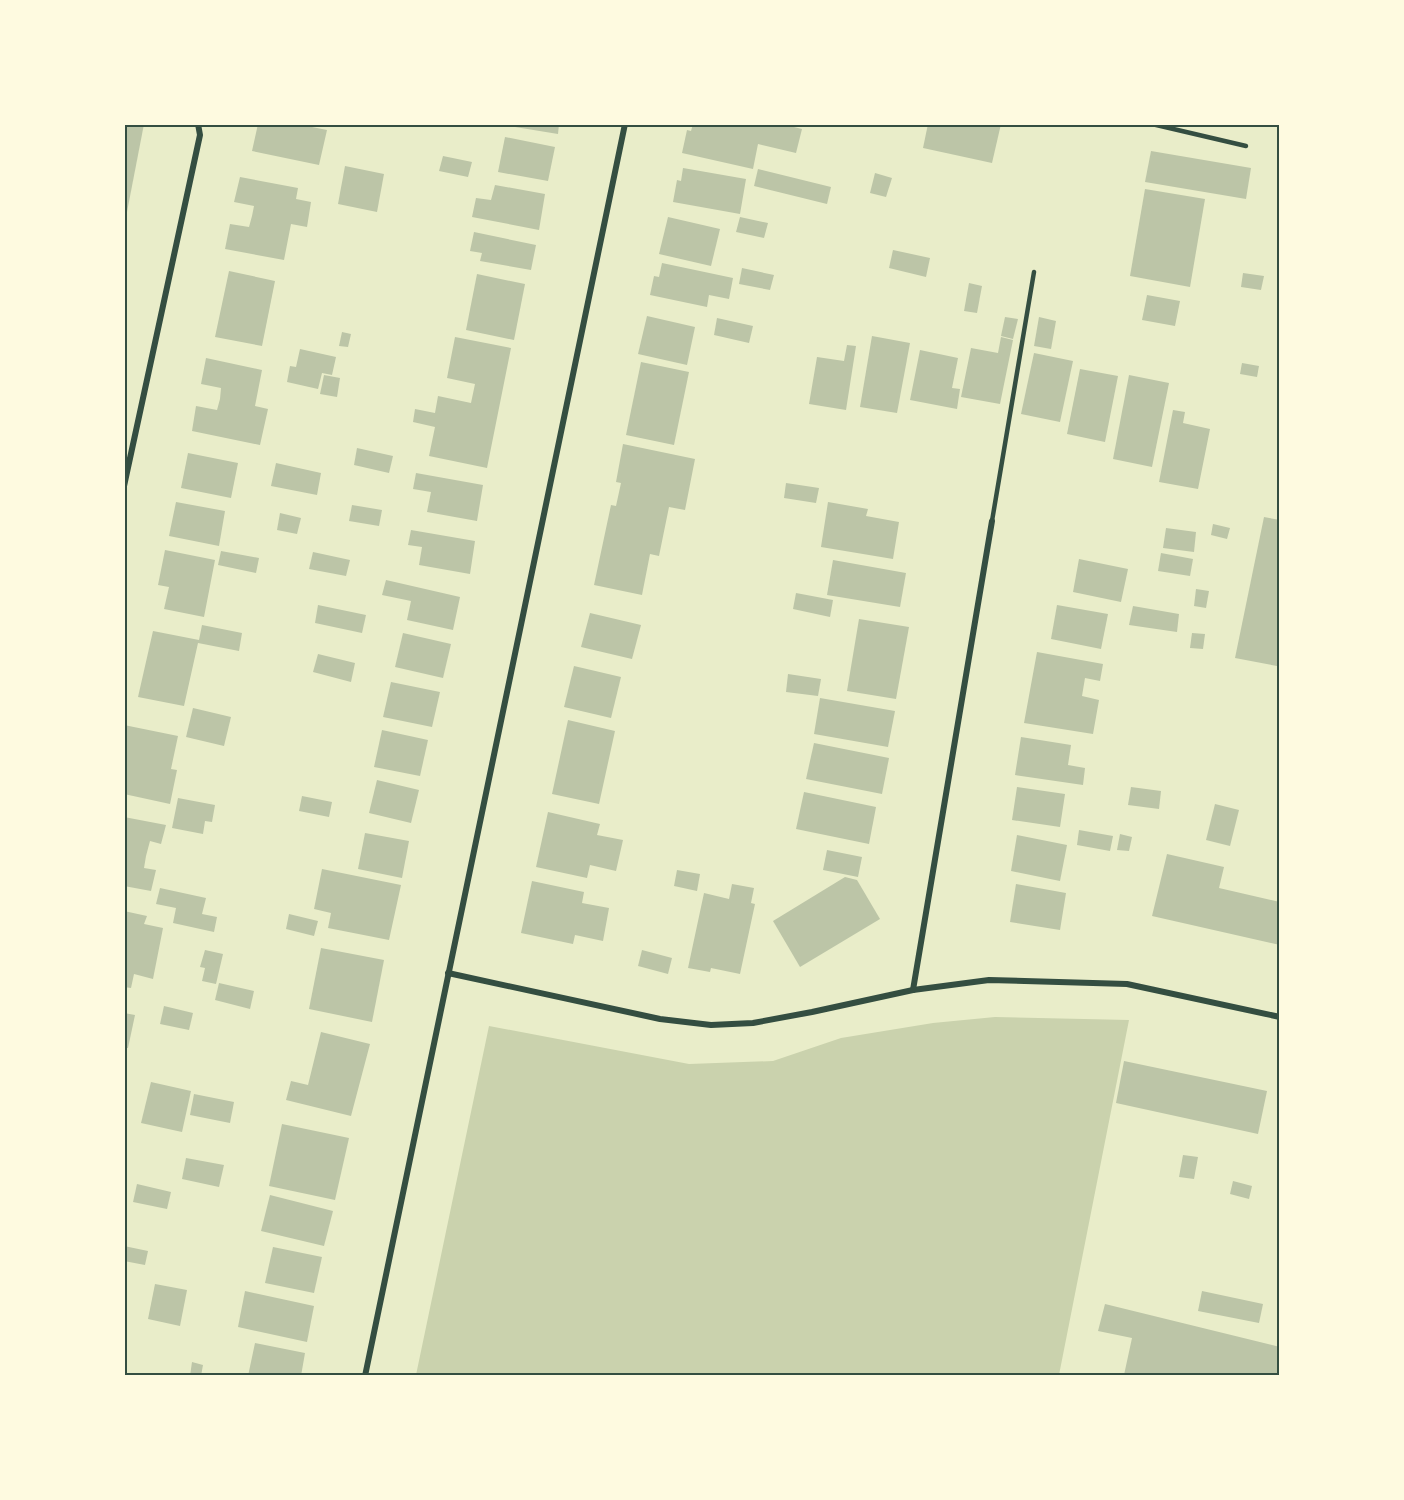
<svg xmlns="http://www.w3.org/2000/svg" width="1404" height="1500" viewBox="0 0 1404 1500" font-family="'Sofia Sans Condensed',sans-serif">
	<rect width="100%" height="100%" fill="#e9edc9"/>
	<path fill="#cad2ad" d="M995,1017L1129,1020L1059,1375H416L489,1026L689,1064L773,1061L841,1038L933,1023Z"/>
	<g fill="#bcc5a7">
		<path d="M124,124H144L126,217L124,216Z"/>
		<path d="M258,124H307V126L327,130L319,165L252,151Z"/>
		<path d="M509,124H559L558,134L509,126Z"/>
		<path d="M693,124H782L802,129L796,153L758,144L753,169L682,153L687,130L691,131Z"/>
		<path d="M928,124H1001L992,163L923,148Z"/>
		<path d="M505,137L555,147L548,181L498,172Z"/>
		<path d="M1151,151L1251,168L1246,199L1145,182Z"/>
		<path d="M443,156L472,162L468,177L439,171Z"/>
		<path d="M345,166L384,174L377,212L338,204Z"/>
		<path d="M683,168L746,179L740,214L673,202L677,180L681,181Z"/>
		<path d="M758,169L831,187L827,204L754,186Z"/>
		<path d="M875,173L892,178L886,197L870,193Z"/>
		<path d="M240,177L298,188L296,199L311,202L307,227L291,224L284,260L225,249L230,224L249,227L252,216L254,206L234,202Z"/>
		<path d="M495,185L545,194L539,230L472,217L476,198L491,200Z"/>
		<path d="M1145,189L1205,199L1190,287L1130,276Z"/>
		<path d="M668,217L720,229L711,266L659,254Z"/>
		<path d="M740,217L768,223L764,238L736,232Z"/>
		<path d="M474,232L536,245L531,270L480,261L482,253L470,251Z"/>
		<path d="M893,250L930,258L926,277L889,268Z"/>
		<path d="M662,263L733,278L729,299L709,295L707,307L650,295L654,276L659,277Z"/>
		<path d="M742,268L774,275L770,290L739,284Z"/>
		<path d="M229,271L275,281L262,346L215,337Z"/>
		<path d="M1243,273L1264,276L1261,290L1241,287Z"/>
		<path d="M477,274L525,284L514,340L466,330Z"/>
		<path d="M969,283L982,286L977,313L964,311Z"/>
		<path d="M1147,295L1180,301L1175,326L1142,320Z"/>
		<path d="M647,316L695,327L687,365L638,354Z"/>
		<path d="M1005,317L1018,319L1013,339L1001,336Z"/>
		<path d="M1039,317L1056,321L1051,349L1034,346Z"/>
		<path d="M717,318L753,326L749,343L714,335Z"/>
		<path d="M342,332L351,334L348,347L339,346Z"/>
		<path d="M872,336L910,343L897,413L860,407Z"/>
		<path d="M455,337L511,348L487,468L429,456L435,427L413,422L415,409L435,413L438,396L471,403L475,384L447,378Z"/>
		<path d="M1001,337L1013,340L1000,404L961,397L971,348L998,353Z"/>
		<path d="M847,345L856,346L846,410L809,404L817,357L844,361Z"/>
		<path d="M300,349L336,357L332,375L322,373L318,389L287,382L290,366L296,367Z"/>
		<path d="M920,350L958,358L952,388L960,389L957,409L910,400Z"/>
		<path d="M1034,353L1073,361L1060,422L1021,414Z"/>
		<path d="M206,358L262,370L255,406L268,409L260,445L192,431L196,406L217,410L220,399L221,388L201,384Z"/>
		<path d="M641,362L689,372L674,445L626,435Z"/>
		<path d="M1242,363L1259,366L1257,377L1240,374Z"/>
		<path d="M1080,369L1118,376L1105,442L1067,434Z"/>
		<path d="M324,375L340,378L337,397L320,394Z"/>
		<path d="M1129,375L1169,383L1152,467L1113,459Z"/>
		<path d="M1173,410L1185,412L1183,423L1210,429L1198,489L1159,482Z"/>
		<path d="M623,444L695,459L685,510L669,507L659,556L650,554L642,595L594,585L611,505L616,506L621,483L616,482Z"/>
		<path d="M357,448L393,456L389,473L354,465Z"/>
		<path d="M188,453L238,463L231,498L181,488Z"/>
		<path d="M276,463L321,473L317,495L271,486Z"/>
		<path d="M416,473L483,485L477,521L427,512L431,492L413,489Z"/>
		<path d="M786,483L819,488L816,503L784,498Z"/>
		<path d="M176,502L225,511L219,546L169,536Z"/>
		<path d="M828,502L868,509L866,516L899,522L893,559L821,547Z"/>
		<path d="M352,505L382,510L379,526L349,521Z"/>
		<path d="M280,513L301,518L297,534L277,530Z"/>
		<path d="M1264,517L1280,520V655L1277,666L1235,658Z"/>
		<path d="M1213,524L1230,528L1227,539L1211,535Z"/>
		<path d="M1166,528L1196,532L1194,552L1163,548Z"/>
		<path d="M411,530L475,541L470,574L419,565L422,547L408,545Z"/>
		<path d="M165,550L215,560L204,617L164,609L169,587L158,585Z"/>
		<path d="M221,551L259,558L256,573L218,565Z"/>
		<path d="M313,552L350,560L346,576L309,569Z"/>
		<path d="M1161,553L1193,559L1190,576L1158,571Z"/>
		<path d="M1079,559L1128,569L1121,602L1073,592Z"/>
		<path d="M833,560L906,573L900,607L827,595Z"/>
		<path d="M386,580L460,597L453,630L407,620L411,601L382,595Z"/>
		<path d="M1196,589L1209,591L1206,608L1194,606Z"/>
		<path d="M796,593L833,600L830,617L793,609Z"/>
		<path d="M318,605L366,615L362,633L315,623Z"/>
		<path d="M1057,605L1108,614L1101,649L1051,639Z"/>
		<path d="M1133,606L1179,614L1177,632L1129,625Z"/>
		<path d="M590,613L641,625L632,659L581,647Z"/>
		<path d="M859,619L909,627L896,699L847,691Z"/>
		<path d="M202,625L242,633L239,651L198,643L184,706L138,697L153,631L199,640Z"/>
		<path d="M403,633L451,644L443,678L395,667Z"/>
		<path d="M1192,633L1205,634L1203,649L1190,648Z"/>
		<path d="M1037,652L1103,664L1100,681L1085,678L1082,696L1099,700L1093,734L1024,723Z"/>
		<path d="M318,654L355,663L351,682L313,672Z"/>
		<path d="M574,666L621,677L611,718L564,707Z"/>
		<path d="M788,674L821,679L818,696L786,692Z"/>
		<path d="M391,682L440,692L432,727L383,717Z"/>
		<path d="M820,698L895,711L888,747L814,734Z"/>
		<path d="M193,708L231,717L224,746L186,737Z"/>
		<path d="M568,720L615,731L599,804L552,794Z"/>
		<path d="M124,725L178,736L171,769L177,770L170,804L124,794Z"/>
		<path d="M382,730L428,740L420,776L374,767Z"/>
		<path d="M1021,737L1071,745L1068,765L1085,768L1083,785L1015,775Z"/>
		<path d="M814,743L889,758L882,794L806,779Z"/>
		<path d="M377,780L419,790L411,823L369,813Z"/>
		<path d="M1017,787L1065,794L1060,827L1012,820Z"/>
		<path d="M1131,787L1161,791L1159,809L1128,805Z"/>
		<path d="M804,792L876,807L869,844L796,829Z"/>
		<path d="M302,796L332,802L329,817L299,811Z"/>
		<path d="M178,798L215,805L212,822L205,821L203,834L172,828Z"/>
		<path d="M1215,804L1239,810L1230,846L1206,840Z"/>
		<path d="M548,812L600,824L597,835L623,840L616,871L590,865L587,878L536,867Z"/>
		<path d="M124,817L166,825L161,844L150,841L146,856L144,868L156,870L151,891L124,886Z"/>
		<path d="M1079,830L1113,836L1110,851L1077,845Z"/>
		<path d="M365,833L409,841L402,878L358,869Z"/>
		<path d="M1120,834L1132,837L1129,851L1117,850Z"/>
		<path d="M1017,835L1067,845L1060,881L1011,871Z"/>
		<path d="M827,850L862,857L858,877L823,870Z"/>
		<path d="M1167,854L1224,867L1219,888L1280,902V945L1152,916Z"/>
		<path d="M322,869L401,885L389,940L328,928L331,913L314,909Z"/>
		<path d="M677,870L700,874L697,891L674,886Z"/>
		<path d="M845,877L857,880L880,919L800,967L773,921Z"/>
		<path d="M532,881L584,892L582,903L609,908L603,941L575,935L573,944L521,933Z"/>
		<path d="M732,884L754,888L751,903L755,904L740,974L711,968L710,972L688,968L704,893L729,899Z"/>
		<path d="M1016,884L1066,893L1060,930L1010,922Z"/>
		<path d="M160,888L206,898L202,914L217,917L214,932L173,923L176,908L156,904Z"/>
		<path d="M124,911L147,916L144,924L163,928L153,979L134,974L131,988L124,987Z"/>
		<path d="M289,914L318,921L314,936L286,929Z"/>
		<path d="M321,948L384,960L372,1022L309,1009Z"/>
		<path d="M205,950L223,954L216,984L202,981L205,968L200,967Z"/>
		<path d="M642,950L672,958L668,974L638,966Z"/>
		<path d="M219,983L254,991L250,1009L215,1000Z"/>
		<path d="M164,1006L193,1013L189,1030L160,1024Z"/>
		<path d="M124,1013L135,1015L128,1048H124Z"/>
		<path d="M321,1032L370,1044L351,1116L286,1100L291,1081L308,1085Z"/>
		<path d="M1124,1061L1267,1091L1258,1134L1116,1103Z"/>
		<path d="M151,1082L191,1091L182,1132L141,1123Z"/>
		<path d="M194,1094L234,1102L230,1123L190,1115Z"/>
		<path d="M282,1124L349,1138L335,1200L269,1186Z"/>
		<path d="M1183,1155L1198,1157L1194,1179L1179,1177Z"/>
		<path d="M186,1158L224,1165L219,1187L182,1179Z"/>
		<path d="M1233,1181L1252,1186L1249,1199L1230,1194Z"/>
		<path d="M137,1184L171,1192L167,1209L133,1202Z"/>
		<path d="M270,1195L333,1211L324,1246L261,1231Z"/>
		<path d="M124,1246L148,1251L145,1265L124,1261Z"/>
		<path d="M273,1247L322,1257L314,1293L265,1283Z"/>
		<path d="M155,1284L187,1290L180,1326L148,1319Z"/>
		<path d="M245,1291L314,1306L307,1342L238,1327Z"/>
		<path d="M1202,1291L1263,1304L1259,1323L1198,1311Z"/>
		<path d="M1105,1304L1280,1347V1376L1124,1375L1132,1338L1098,1331Z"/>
		<path d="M255,1343L305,1353L301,1376H248Z"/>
		<path d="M192,1362L203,1365L201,1376H190Z"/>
	</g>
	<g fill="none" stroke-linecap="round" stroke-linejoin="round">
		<g stroke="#344e41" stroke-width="4.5">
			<path d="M1152,124L1246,146"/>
			<path d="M992,521L1034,272"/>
		</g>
		<g stroke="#344e41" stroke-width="6">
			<path d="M124,486L200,135L198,124"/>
			<path d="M448,973L660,1019L711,1025L753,1023L812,1012L913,990L989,980L1127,984L1280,1017"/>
			<path d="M913,990L992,521"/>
			<path d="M365,1376L625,124"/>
		</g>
	</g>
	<rect width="1404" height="1500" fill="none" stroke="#fefae0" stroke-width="252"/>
	<rect x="126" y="126" width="1152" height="1248" fill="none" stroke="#344e41" stroke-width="2"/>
</svg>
